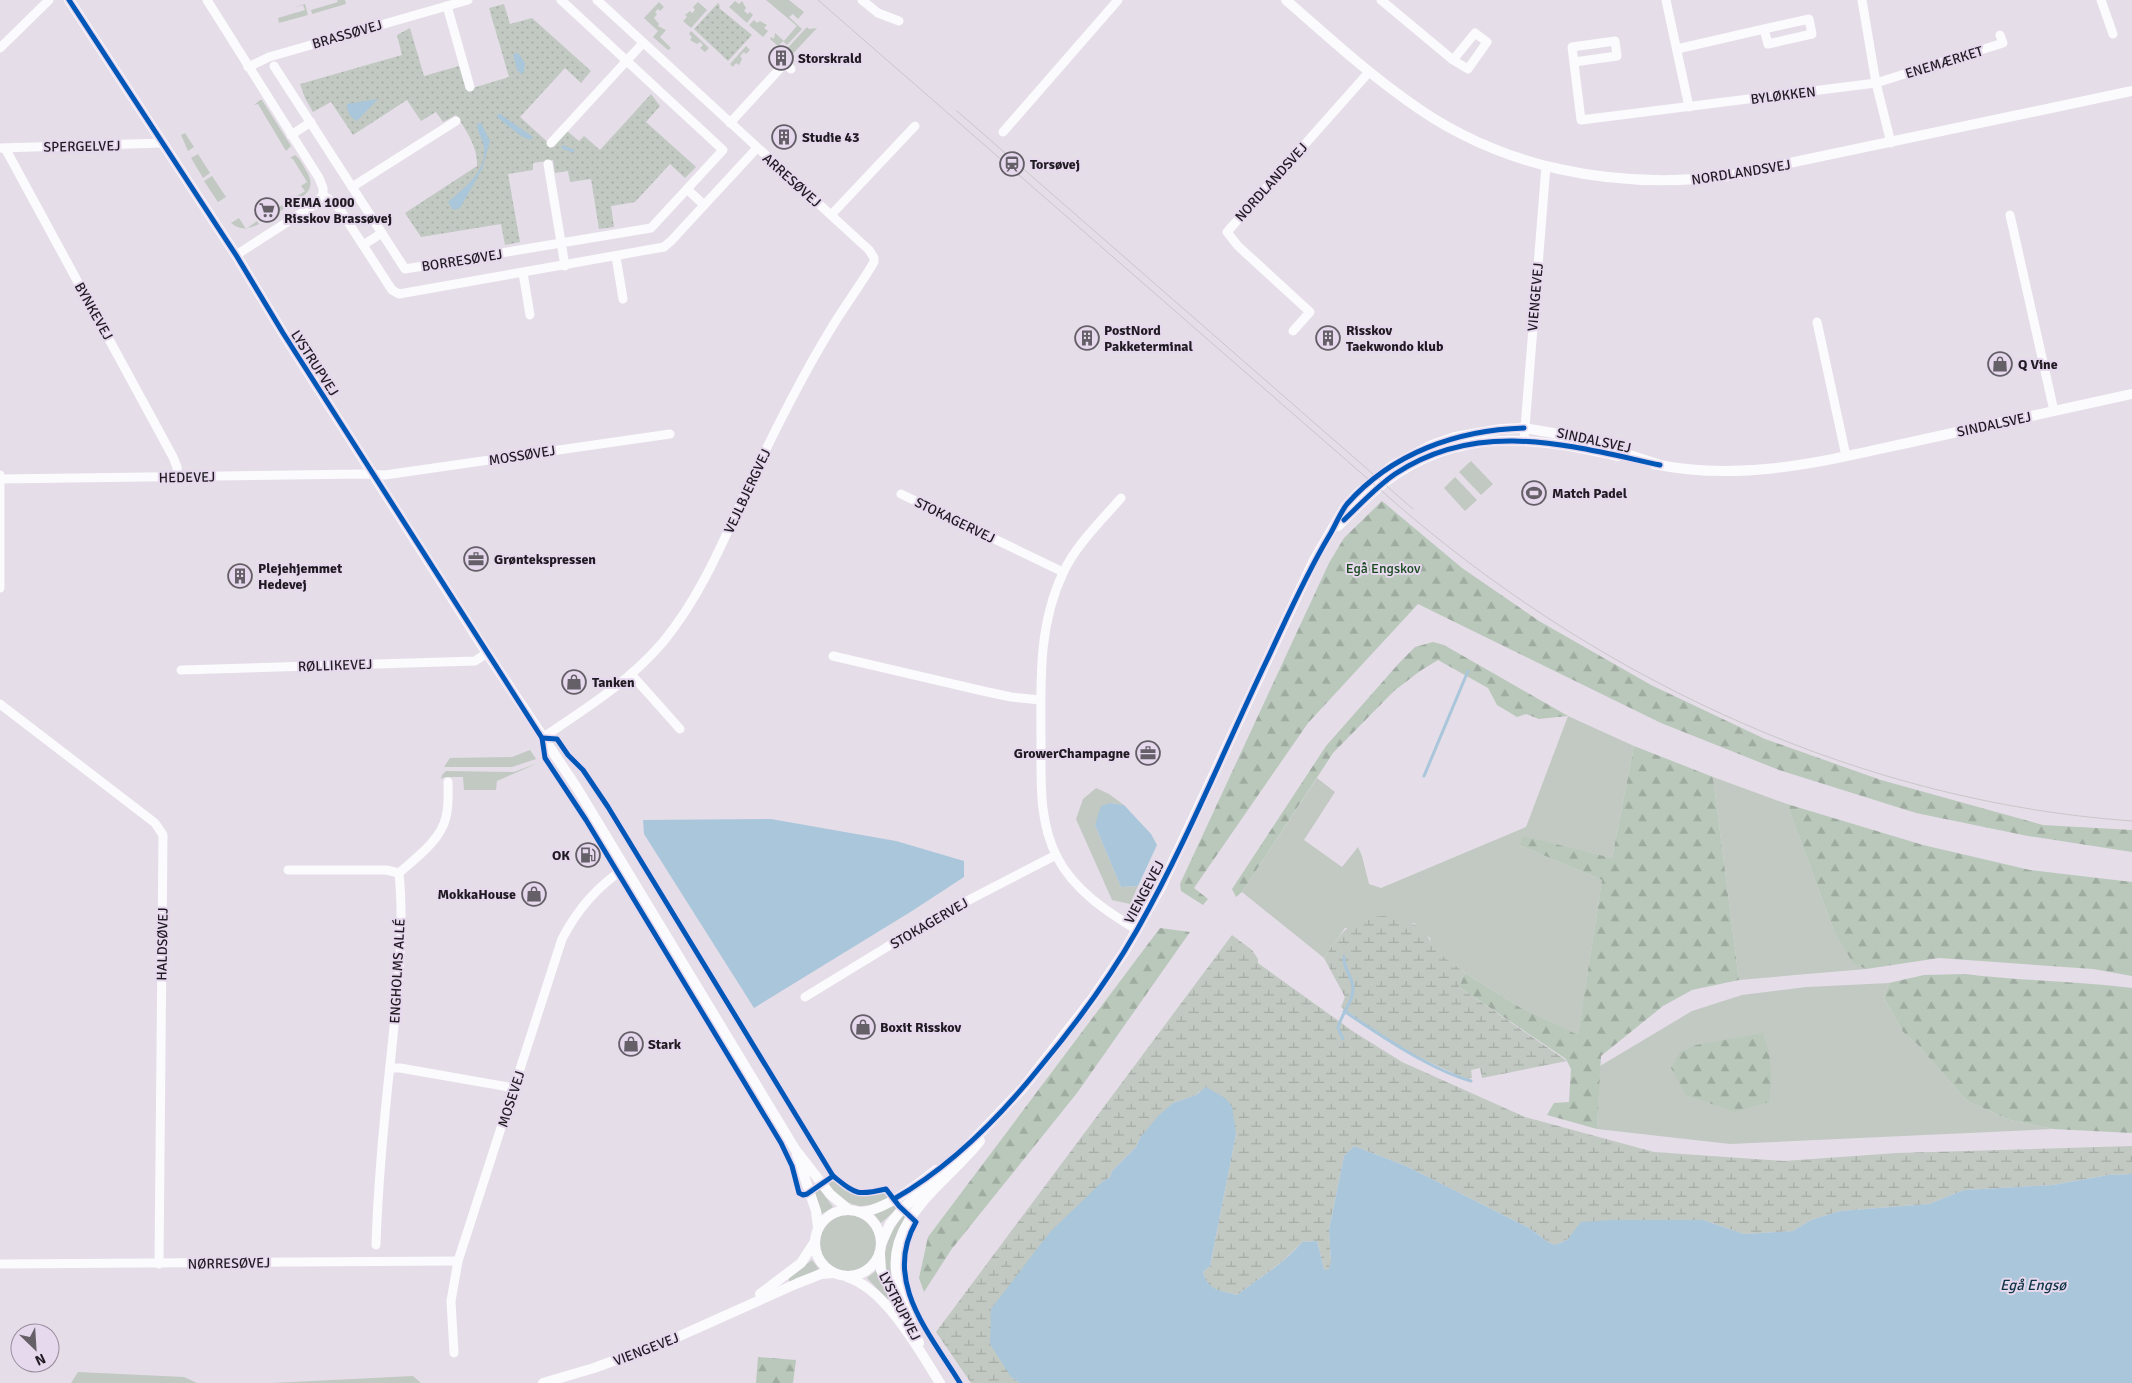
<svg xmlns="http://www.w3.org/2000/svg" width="2132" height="1383" viewBox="0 0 2132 1383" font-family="Signika,sans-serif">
	<defs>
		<pattern id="forest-firs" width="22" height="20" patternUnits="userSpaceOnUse" patternTransform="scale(1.25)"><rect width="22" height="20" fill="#b9c8bb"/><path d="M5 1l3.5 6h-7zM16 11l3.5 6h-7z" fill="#9faba0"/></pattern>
		<pattern id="wetland-marsh" width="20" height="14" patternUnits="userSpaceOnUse" patternTransform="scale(1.25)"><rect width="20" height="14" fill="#c1c9c2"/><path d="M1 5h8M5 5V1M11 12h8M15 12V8" fill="none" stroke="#a6aca6"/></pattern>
		<pattern id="park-dots" width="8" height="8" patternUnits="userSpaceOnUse" patternTransform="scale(1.25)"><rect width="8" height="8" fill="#c1c9c2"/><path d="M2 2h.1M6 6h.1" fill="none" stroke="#a6aca6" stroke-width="1.8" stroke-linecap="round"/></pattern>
	</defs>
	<rect width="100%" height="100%" fill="#e5dde8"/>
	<g fill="#c1c9c2">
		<path d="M337,0H345L346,4L312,14L311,10L338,2Z"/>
		<path d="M766,0H789L804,12L798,19L793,14L789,17L802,29L787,45L783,41L778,46L770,39L771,37L774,39L775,33L784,41L797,26Z"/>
		<path d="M735,1L739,4L742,1L746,8L744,11L748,14L750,12L753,15L747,23L729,7Z"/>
		<path d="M659,2L664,7L660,11L658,9L655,12L657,14L654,18L659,24L658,26L666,30L660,37L671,48L668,50L653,37L658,31L644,18Z"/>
		<path d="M698,2L707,10L691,28L683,21L687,17L685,15L690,11L692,13L695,10L693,7Z"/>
		<path d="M305,4L308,15L279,23L278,18L305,10L303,5L294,7Z"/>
		<path d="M754,20L757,23L760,21L767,25L764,28L768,31L763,37L749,25Z"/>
		<path d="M807,27L809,29L817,28L787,60L782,54Z"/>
		<path d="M691,31L709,48L705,52L700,48L703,45L700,42L697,44L690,40L692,37L689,34Z"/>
		<path d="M746,46L750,50L746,54L744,52L740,56L742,59L739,65L736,63L733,67L730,64Z"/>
		<path d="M260,100H262L291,146L286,151L258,104L254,105Z"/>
		<path d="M185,133L194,147L188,151L181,135Z"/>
		<path d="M198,154L210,173L203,178L191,158Z"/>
		<path d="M295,155C299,158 302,163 304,167C319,189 306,195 288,207L285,204L305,191L301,186L307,182L293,159L290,158Z"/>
		<path d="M212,176L226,197L218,202L204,181Z"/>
		<path d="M282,205L284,209L262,222L260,220Z"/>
		<path d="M239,218L246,229L257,221L259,224C248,229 241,231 231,223Z"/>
		<path d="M1471,461L1493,484L1481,495L1459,472Z"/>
		<path d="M1455,477L1477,500L1465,511L1444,488Z"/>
		<path d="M1568,716L1634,746L1612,858L1523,837L1519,845L1602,880L1578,1036L1521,1008L1465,973L1431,948L1430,938L1414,923L1345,928L1324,958L1242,892L1317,778L1335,792L1304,840L1342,867L1358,847L1362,856L1369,884L1381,888L1526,827Z"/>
		<path d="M530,750L536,759L512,767H444L450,758L512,757Z"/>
		<path d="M538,763L497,781L496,790H464L463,777H445L441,779L442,775L446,771L514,772Z"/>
		<path d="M1713,777L1787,804L1834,931L1866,969L1739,980Z"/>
		<path d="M1096,788L1109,794L1124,805L1110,803L1095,825L1121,887L1138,886L1130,904L1112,900L1076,819L1083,799Z"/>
		<path d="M1889,983L1884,998L1903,1032L1917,1044L1967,1101L2010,1120L2053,1129L1730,1144L1597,1129L1600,1066L1692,1011L1742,995L1807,987Z"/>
		<path d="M834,1181C850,1194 864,1199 884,1192L888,1198C857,1213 850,1206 826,1184Z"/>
		<path d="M820,1189L833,1207L822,1214L815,1193Z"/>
		<path d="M893,1204L898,1208L881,1223L874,1214Z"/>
		<path d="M904,1214L907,1217L893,1289C890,1282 886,1274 885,1266C882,1247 893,1228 904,1214Z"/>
		<circle cx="848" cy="1243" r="28"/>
		<path d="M812,1260L819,1269L791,1282L789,1281V1278Z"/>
		<path d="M877,1270L889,1297L888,1300L867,1278Z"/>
		<path d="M78,1372L184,1377L197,1383H71Z"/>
		<path d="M413,1376L421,1383H272Z"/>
	</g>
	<g fill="url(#forest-firs)">
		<path d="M1382,501L1462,568L1539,621L1651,685L1765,739L1881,780L2043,825L2132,830V852L2028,836L1916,813L1779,770L1661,723L1418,604L1308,723L1194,888L1208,899L1203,905L1181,891L1180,884L1329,563L1344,538Z"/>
		<path d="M1433,642L1444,645L1568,716L1539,719L1526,714L1517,717L1497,705L1488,688L1438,660L1420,671L1394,691L1333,753L1242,892L1236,897L1232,889L1326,746L1400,662L1415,647Z"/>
		<path d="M1634,746L1713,777L1739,980L1692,990L1663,1006L1601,1056L1597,1129L1547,1115L1554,1103L1569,1102L1571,1069L1566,1059L1459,987L1465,973L1521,1008L1578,1035L1602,880L1519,845L1523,836L1612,858Z"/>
		<path d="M1787,804L1923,845L2030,870L2132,882V976L2093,969L1939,958L1866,969L1853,963L1834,931Z"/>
		<path d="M1160,928L1190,932L1077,1093L951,1250L924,1292L919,1278L928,1237Z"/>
		<path d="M1965,974C2021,981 2077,981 2132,988V1133L2053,1129L2010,1120L1967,1101L1917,1044L1903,1032L1884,998L1889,983L1924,975Z"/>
		<path d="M1762,1033C1773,1056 1772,1077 1769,1102L1735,1112L1686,1095L1671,1068L1680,1052L1696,1045Z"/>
		<path d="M758,1357L796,1360L793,1383H756Z"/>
	</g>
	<g fill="url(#wetland-marsh)">
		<path d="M1391,915C1409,921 1429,927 1432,948L1465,973L1459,987L1567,1061L1482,1078L1480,1068L1471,1070L1472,1078L1466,1079L1418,1057L1384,1038L1341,1007L1345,997L1324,958C1348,924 1349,919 1391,915Z"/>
		<path d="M1232,935L1252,950L1258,959V963L1354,1032L1402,1062L1525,1117L1654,1152L1784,1161L1897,1153L2132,1146V1174L2108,1175L2053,1185L1964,1190L1929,1204L1840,1211L1811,1220L1793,1231L1744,1234L1703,1220H1612L1555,1245L1548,1242L1529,1228L1406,1166L1354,1146L1344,1156L1329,1230L1331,1263L1328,1271L1324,1269L1317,1241L1302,1242C1283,1264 1260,1277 1237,1295C1220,1290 1208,1292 1203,1272L1210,1266L1236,1134L1200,1091L1196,1095L1173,1103L1140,1138L1136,1147L1112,1171L1110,1177L1102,1182L1011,1377L1020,1383H971L936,1332Z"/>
	</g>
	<g fill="url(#park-dots)">
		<path d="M718,3L720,6L719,8L752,35L728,61L694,29Z"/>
		<path d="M504,4L510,24L532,18L591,71L581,83L565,68L520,117L553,147L567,131L579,141L584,136L600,150L651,94L660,106L646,122L696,167L685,178L670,164L635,202L611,206L614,227L599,229L591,179L570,182L568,171L555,173L553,160L533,163V170L508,174L520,242L505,245L501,224L421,237L405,213L477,166C478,147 466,130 456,115L443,122L436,112L421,121L407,100L353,135L331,102L313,112L305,98L300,84L402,55L397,35L410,28L424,76L459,66L466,90L509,77L489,8Z"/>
	</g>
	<g fill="#aac6db">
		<path d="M518,53L525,63L524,72L521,74L517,70L513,54Z"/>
		<path d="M378,99L357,121C351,119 346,110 347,104Z"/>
		<path d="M500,114L533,137L530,140L521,136L498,118L497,115Z"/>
		<path d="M481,123L490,141L482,169L460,208L453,210L448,202C464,188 487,172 484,147C483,139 477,132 477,124Z"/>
		<path d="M1110,803L1124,805L1151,834L1157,845L1138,886L1121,887L1095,825L1101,806Z"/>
		<path d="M771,819L896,841L964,861V877L912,911L754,1008L644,834L643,820Z"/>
		<path d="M1206,1087L1225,1098L1232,1106L1236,1134L1210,1266L1203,1272C1208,1291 1220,1290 1237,1295C1260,1277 1284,1264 1302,1242L1317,1241L1324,1269L1328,1270L1331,1263L1329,1230L1344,1156L1354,1146L1406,1166L1529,1228L1548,1242L1555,1245L1567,1240L1581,1222L1612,1220H1703L1744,1234L1793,1231L1811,1220L1840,1211L1929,1204L1964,1190L2053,1185L2108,1175L2132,1174V1383H1020L1011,1377L990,1344L991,1309L1050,1232L1102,1182L1110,1177L1112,1171L1136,1147L1140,1138L1158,1116L1173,1103L1196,1095Z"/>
	</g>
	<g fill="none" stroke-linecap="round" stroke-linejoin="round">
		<g stroke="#aac6db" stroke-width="3">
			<path d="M563,147L573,151"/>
			<path d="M1424,776L1468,671"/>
			<path d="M1344,1011C1380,1035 1429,1069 1471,1081"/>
			<path d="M1343,1039L1338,1028C1341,1014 1354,1001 1353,987C1352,976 1343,969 1344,957"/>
		</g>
		<g stroke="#fbfafc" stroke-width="9">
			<path d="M207,0L319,178L323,188V195"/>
			<path d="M862,0L878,13L899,21"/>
			<path d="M1381,0L1453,60L1468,69L1487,42L1475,33L1453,60"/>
			<path d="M1666,0L1689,107"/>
			<path d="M1862,0L1876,83L1891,143"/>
			<path d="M2101,0L2113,34"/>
			<path d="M447,6L470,87"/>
			<path d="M0,48L49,0"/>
			<path d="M1677,49L1764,29L1768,44L1812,34L1809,19L1764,29"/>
			<path d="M1574,62L1617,56L1615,41L1572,47L1581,120L1876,83L2003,43L2000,35"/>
			<path d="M274,66L405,269L651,228L723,150L561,0"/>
			<path d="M248,67L269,57L468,0"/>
			<path d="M730,123L785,63L791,69"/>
			<path d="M1003,132L1118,0"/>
			<path d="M291,135L311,122"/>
			<path d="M551,143L643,43"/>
			<path d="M1,148L163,143"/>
			<path d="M5,148L173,457L177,467L178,477"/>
			<path d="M548,164L565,266"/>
			<path d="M352,187L456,121"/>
			<path d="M687,189L704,205"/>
			<path d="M323,195L337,205L392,290L399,294L664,247L671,241L757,148"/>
			<path d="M831,215L915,126"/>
			<path d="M2010,215L2054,411"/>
			<path d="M363,245L382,233"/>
			<path d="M236,255L314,205L323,195"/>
			<path d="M616,257L623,299"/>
			<path d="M523,273L530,315"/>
			<path d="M1817,322L1846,456"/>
			<path d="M1293,331L1310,312L1238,246L1227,232L1369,72"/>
			<path d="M1524,440L1546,166"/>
			<path d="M0,475V588"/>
			<path d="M0,479L362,474L385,475L670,434"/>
			<path d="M901,494L1063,572"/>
			<path d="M1121,498C1102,520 1075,546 1063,573C1037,628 1041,686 1041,745C1041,783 1039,822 1057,857C1074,890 1106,911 1137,930"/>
			<path d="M833,656L983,691L1011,697L1040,700"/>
			<path d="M181,670L475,661L487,653"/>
			<path d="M631,674L680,729"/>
			<path d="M0,704L155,823L163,835L159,1264"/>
			<path d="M542,738C585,709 629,682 663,642C706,590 729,526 758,466C780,420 803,375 829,332C843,308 860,286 874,262V258L869,250L597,0"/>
			<path d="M288,870H386L399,873C416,858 441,840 446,817C449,806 448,793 448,782"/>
			<path d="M805,997L936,917L1056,855"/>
			<path d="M390,1068H400L514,1088"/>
			<path d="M376,1245C378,1182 384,1119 391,1056C397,996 405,934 399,873"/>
			<path d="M0,1264L458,1261"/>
			<path d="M454,1353L451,1301L458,1261L562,939C577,910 596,887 624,869"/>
		</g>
		<g stroke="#fbfafc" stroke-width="10">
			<path d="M69,0L236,255L283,333L487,653L577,788L795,1149L830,1194L849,1210"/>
			<path d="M1286,0C1325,34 1363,69 1405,99C1499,169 1614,190 1728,176L2132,91"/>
			<path d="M1654,464C1743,483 1829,460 1916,441C1988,425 2060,410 2132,394"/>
			<path d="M1338,526C1353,511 1368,495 1385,482C1460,426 1533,437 1618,456"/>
			<path d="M797,1155L816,1211L818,1228"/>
			<circle cx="848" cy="1243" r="33"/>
			<path d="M859,1212C883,1212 917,1185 936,1170"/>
			<path d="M881,1244L890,1224L902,1209L940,1175L1023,1088L1092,999L1124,952L1161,887L1314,560L1345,507L1358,493L1392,466L1432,445L1455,437L1501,429L1524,428L1576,437L1660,465"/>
			<path d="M880,1254L881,1270L905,1319"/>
			<path d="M847,1277C886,1289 919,1350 940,1383"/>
			<path d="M760,1294L801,1263L814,1243"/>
			<path d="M919,1343C911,1322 901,1300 897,1278C885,1219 948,1182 980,1141"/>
			<path d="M543,1383L594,1368L673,1339L798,1283L821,1274L833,1273"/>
		</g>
		<g stroke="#c9c7c9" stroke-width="1">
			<path d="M818,0L1407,513C1610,685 1864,802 2132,821"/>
			<path d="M957,111L1413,509"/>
		</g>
		<g stroke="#e6d8ed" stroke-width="8">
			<g id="cycleway">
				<path d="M69,0L236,255L283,333L542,738L545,758L586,820L781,1143L792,1166L799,1193L803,1195L807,1194L833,1176"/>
				<path d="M1344,520C1361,504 1376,487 1395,474C1479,418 1571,446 1660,465"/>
				<path d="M542,738L557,739L568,755L583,770L608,807L833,1176C856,1194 856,1196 886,1189L899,1206L916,1222C882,1281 930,1334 960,1383"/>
				<path d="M894,1199C952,1166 999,1118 1040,1067C1076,1024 1109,979 1137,930C1186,844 1223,752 1266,662C1286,620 1305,576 1329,536C1335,526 1340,513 1347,504C1392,453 1457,430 1524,428"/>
			</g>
		</g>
		<use href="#cycleway" stroke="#0057b8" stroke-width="5"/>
	</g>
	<defs>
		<g id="building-ring" transform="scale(1.25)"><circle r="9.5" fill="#e6d8ed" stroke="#655f68" stroke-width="1.5"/><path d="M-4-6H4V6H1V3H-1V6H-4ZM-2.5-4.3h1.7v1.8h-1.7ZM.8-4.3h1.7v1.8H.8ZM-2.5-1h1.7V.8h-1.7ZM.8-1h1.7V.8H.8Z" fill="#655f68"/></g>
		<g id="station-ring" transform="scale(1.25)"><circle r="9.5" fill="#e6d8ed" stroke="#655f68" stroke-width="1.5"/><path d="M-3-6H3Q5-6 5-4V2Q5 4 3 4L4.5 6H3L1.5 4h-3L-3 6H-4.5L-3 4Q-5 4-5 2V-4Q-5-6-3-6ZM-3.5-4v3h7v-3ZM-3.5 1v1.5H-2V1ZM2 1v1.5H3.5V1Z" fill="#655f68"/></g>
		<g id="supermarket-ring" transform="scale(1.25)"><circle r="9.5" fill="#e6d8ed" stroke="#655f68" stroke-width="1.5"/><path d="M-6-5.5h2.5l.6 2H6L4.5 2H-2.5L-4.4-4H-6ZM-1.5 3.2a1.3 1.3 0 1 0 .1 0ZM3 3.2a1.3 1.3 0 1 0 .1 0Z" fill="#655f68"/></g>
		<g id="shop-ring" transform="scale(1.25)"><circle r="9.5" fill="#e6d8ed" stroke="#655f68" stroke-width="1.5"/><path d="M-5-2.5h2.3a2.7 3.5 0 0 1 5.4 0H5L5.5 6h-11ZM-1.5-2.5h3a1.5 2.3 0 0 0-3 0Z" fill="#655f68"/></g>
		<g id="stadium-ring" transform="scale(1.25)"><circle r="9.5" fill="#e6d8ed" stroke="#655f68" stroke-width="1.5"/><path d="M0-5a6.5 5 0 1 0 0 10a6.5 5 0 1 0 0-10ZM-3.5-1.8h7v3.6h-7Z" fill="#655f68"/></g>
		<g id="office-ring" transform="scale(1.25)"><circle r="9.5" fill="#e6d8ed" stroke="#655f68" stroke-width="1.5"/><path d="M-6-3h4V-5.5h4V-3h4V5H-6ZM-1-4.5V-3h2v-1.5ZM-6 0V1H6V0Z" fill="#655f68"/></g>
		<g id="fuel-ring" transform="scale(1.25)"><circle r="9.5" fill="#e6d8ed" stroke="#655f68" stroke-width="1.5"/><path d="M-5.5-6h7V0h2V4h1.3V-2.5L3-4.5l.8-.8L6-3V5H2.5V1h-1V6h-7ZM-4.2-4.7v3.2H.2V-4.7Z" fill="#655f68"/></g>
	</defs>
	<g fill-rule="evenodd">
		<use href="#building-ring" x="781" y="58"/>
		<use href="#building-ring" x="784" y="137"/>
		<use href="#station-ring" x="1012" y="164"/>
		<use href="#supermarket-ring" x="267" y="210"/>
		<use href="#building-ring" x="1087" y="338"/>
		<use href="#building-ring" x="1328" y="338"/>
		<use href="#shop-ring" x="2000" y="364"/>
		<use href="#stadium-ring" x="1534" y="493"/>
		<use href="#office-ring" x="476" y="559"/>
		<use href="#building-ring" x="240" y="576"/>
		<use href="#shop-ring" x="574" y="682"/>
		<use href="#office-ring" x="1148" y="753"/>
		<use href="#fuel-ring" x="588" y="855"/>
		<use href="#shop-ring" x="534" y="894"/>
		<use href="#shop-ring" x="863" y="1027"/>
		<use href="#shop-ring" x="631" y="1044"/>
	</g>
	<g text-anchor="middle" stroke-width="4" stroke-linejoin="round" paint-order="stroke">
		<g font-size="14" fill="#201b23" stroke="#e6d8ed">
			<text transform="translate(347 34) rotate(-16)" y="5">BRASSØVEJ</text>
			<text transform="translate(1944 62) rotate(-17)" y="5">ENEMÆRKET</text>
			<text transform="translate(1783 95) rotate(-7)" y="5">BYLØKKEN</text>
			<text transform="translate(82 146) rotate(-1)" y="5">SPERGELVEJ</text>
			<text transform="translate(1741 172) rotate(-9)" y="5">NORDLANDSVEJ</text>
			<text transform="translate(792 180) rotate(42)" y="5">ARRESØVEJ</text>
			<text transform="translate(1271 182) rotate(-48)" y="5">NORDLANDSVEJ</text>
			<text transform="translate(462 260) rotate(-9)" y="5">BORRESØVEJ</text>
			<text transform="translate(1535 297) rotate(-85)" y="5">VIENGEVEJ</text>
			<text transform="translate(94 311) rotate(61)" y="5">BYNKEVEJ</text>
			<text transform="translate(315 363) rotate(57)" y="5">LYSTRUPVEJ</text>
			<text transform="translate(1994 424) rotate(-12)" y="5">SINDALSVEJ</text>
			<text transform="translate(1594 440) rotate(12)" y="5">SINDALSVEJ</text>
			<text transform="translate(522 455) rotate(-9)" y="5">MOSSØVEJ</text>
			<text transform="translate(187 477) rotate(-1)" y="5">HEDEVEJ</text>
			<text transform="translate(747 491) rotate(-65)" y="5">VEJLBJERGVEJ</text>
			<text transform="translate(955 520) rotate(26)" y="5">STOKAGERVEJ</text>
			<text transform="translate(335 665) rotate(-2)" y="5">RØLLIKEVEJ</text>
			<text transform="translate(1144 892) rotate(-62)" y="5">VIENGEVEJ</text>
			<text transform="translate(929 923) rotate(-30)" y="5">STOKAGERVEJ</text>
			<text transform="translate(162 944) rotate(-89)" y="5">HALDSØVEJ</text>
			<text transform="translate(397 971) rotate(-87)" y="5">ENGHOLMS ALLÉ</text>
			<text transform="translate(511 1099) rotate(-72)" y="5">MOSEVEJ</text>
			<text transform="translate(229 1263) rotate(-1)" y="5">NØRRESØVEJ</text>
			<text transform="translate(900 1306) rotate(63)" y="5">LYSTRUPVEJ</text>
			<text transform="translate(646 1349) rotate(-21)" y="5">VIENGEVEJ</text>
		</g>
		<g font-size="14" font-weight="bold" fill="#201b23" stroke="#e6d8ed" text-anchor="start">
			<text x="798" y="63">Storskrald</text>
			<text x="802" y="142">Studie 43</text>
			<text x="1030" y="169">Torsøvej</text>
			<text x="284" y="207">REMA 1000<tspan x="284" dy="16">Risskov Brassøvej</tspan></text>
			<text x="1104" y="335">PostNord<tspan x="1104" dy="16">Pakketerminal</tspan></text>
			<text x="1346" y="335">Risskov<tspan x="1346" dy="16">Taekwondo klub</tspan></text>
			<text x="2018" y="369">Q Vine</text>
			<text x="1552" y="498">Match Padel</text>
			<text x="494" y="564">Grøntekspressen</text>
			<text x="258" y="573">Plejehjemmet<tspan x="258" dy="16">Hedevej</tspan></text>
			<text x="592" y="687">Tanken</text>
			<text x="1130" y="758" text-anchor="end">GrowerChampagne</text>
			<text x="570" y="860" text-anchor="end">OK</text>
			<text x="516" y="899" text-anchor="end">MokkaHouse</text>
			<text x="880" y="1032">Boxit Risskov</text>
			<text x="648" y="1049">Stark</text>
		</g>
		<g font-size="14" fill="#18491f" stroke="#e6d8ed">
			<text x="1383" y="573">Egå Engskov</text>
		</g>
		<g font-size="15" font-style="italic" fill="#103447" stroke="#e6d8ed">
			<text x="2033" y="1290">Egå Engsø</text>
		</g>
	</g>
	<g transform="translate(35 1348) rotate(155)"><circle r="24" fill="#e6d8ed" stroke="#978c9c"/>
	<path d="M0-4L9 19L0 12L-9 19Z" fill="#655f68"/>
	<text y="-8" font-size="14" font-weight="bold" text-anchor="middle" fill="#201b23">N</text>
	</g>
</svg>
